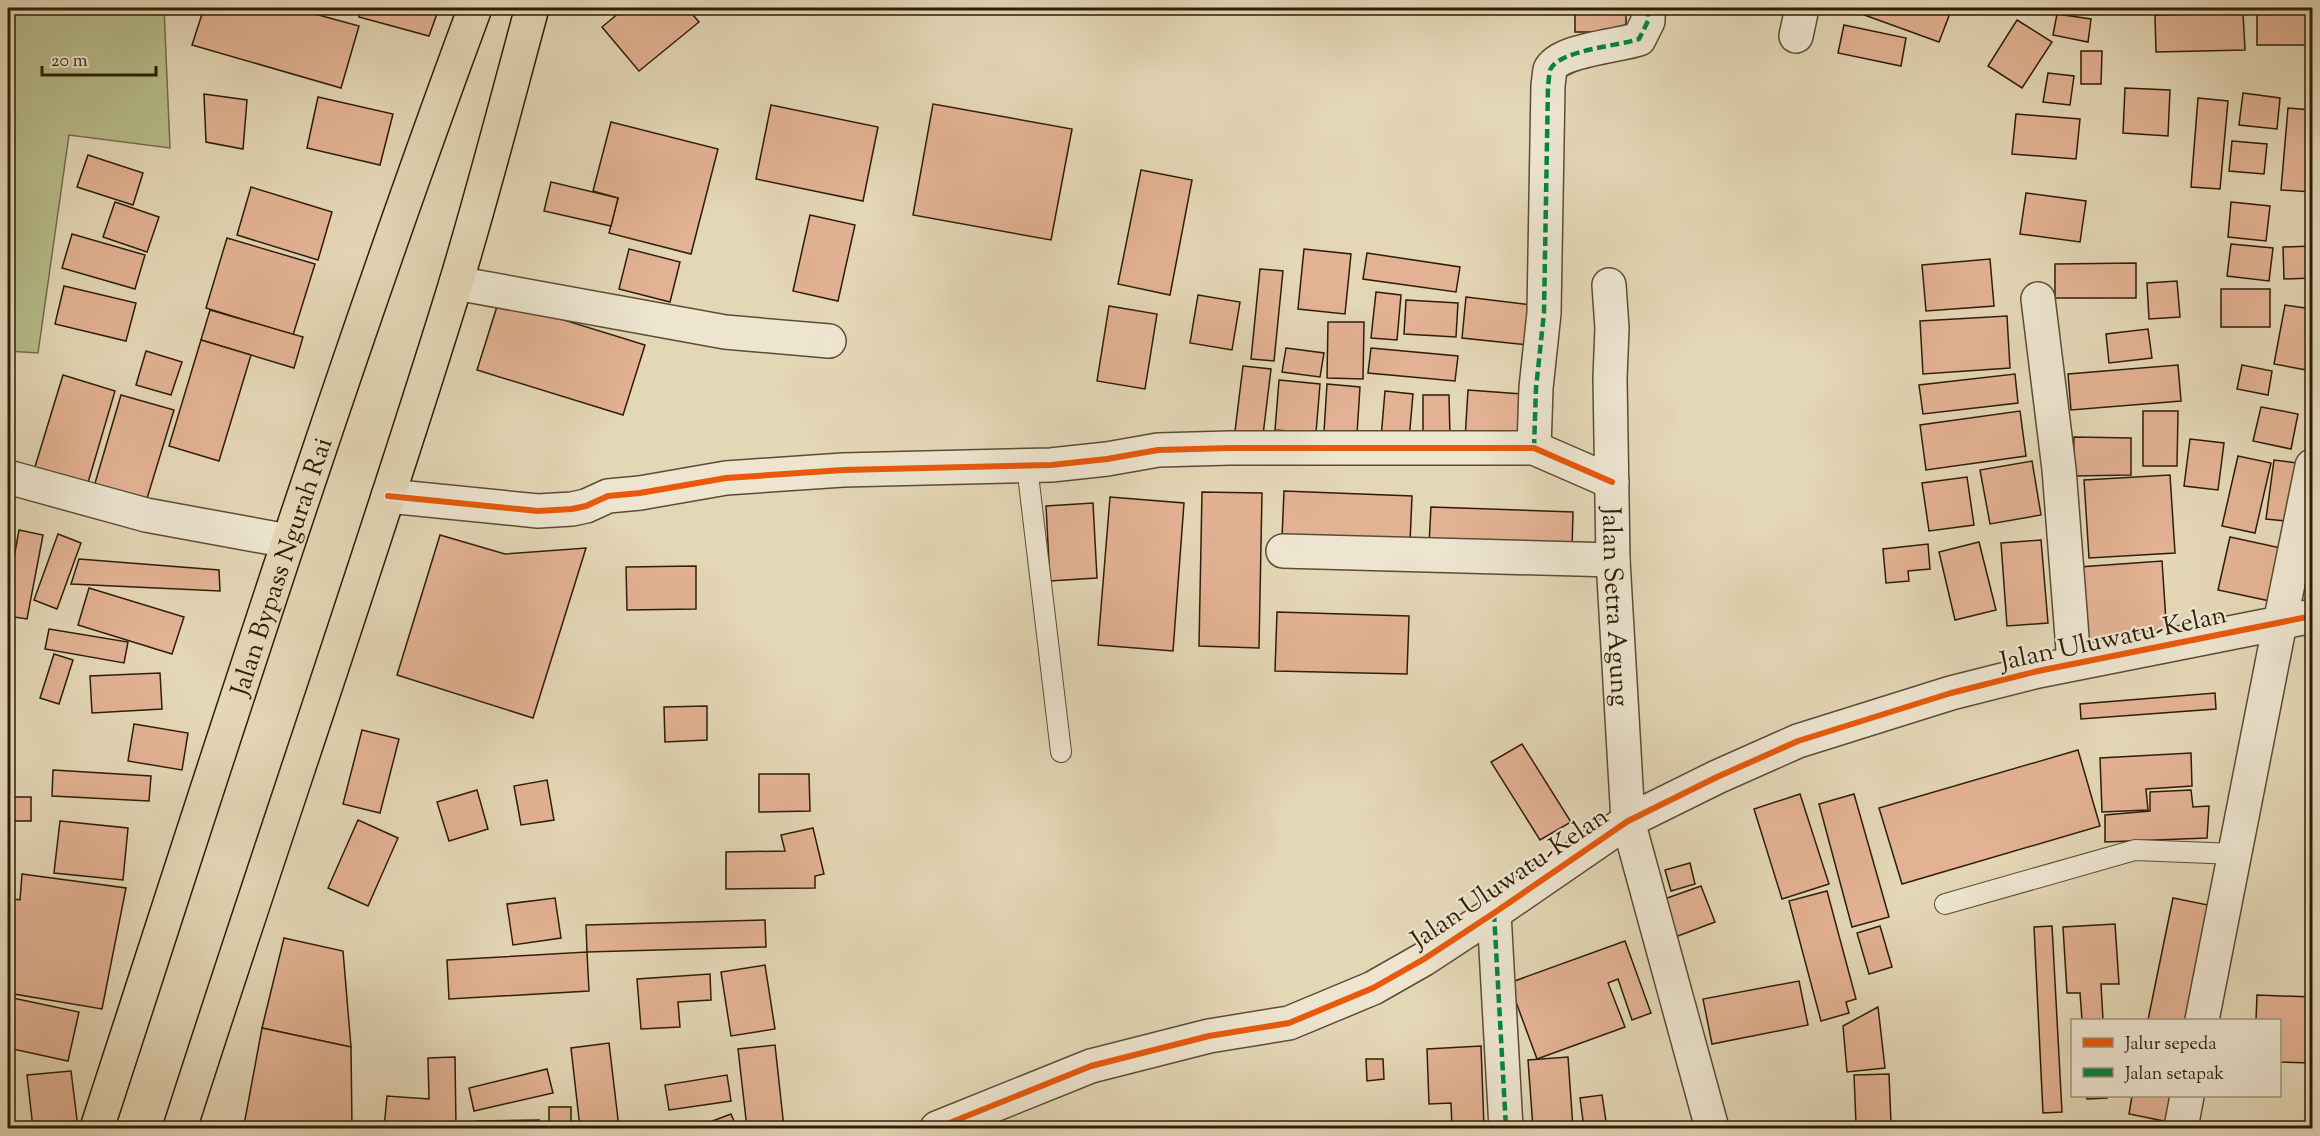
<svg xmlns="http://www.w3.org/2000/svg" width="2320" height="1136" viewBox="0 0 2320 1136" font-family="'Sorts Mill Goudy',serif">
	<rect width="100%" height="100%" fill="#e4d7b6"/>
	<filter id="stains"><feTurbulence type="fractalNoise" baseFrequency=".00333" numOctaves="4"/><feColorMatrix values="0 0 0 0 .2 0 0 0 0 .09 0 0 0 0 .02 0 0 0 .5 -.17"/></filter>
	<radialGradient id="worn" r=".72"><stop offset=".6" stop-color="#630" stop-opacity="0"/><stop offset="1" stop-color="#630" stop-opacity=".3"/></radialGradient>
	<path fill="#b7bd8b" stroke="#736d4a" stroke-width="1.5" d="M8,8H164L170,148L69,135L38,353L8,351Z"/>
	<g fill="#e3b294" stroke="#2f1d08" stroke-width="1.5">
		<path d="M204,8H293L359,26L341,88L192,45Z"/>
		<path d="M362,8H439L429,36L359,17Z"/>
		<path d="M625,8H687L699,22L639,71L602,27Z"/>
		<rect x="1575" y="8" width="51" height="24"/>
		<path d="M1845,8H1952L1939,42Z"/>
		<path d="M2257,10L2312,11V45H2257Z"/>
		<path d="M2243,13L2245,50L2156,52L2155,15Z"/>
		<path d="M2057,14L2091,19L2088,42L2053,35Z"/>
		<path d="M2017,20L2052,42L2022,88L1988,66Z"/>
		<path d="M1844,25L1906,38L1901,66L1838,53Z"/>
		<path d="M2081,51H2102L2101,84H2081Z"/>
		<path d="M2048,73L2074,76L2070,105L2043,102Z"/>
		<path d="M2125,88L2170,90L2168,136L2123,133Z"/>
		<path d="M2243,93L2280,98L2277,129L2239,125Z"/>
		<path d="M204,94L247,100L243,149L206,142Z"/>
		<path d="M318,97L393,114L380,165L307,148Z"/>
		<path d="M2198,98L2228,101L2220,189L2191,187Z"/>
		<path d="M933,104L1072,129L1051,240L913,215Z"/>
		<path d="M771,105L878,127L863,201L756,179Z"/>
		<path d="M2288,108L2312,110V192L2281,190Z"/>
		<path d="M2016,114L2080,119L2076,159L2012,154Z"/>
		<path d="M611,122L718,149L691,254L609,233L618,198L593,191Z"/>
		<path d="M2232,141L2267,144L2264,174L2229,171Z"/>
		<path d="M88,155L143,173L133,205L77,187Z"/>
		<path d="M1141,170L1192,180L1170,295L1118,284Z"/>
		<path d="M551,182L618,198L611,226L544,211Z"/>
		<path d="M251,187L332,212L318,260L237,235Z"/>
		<path d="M2026,193L2086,201L2080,242L2020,234Z"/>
		<path d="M115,202L159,217L147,252L103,237Z"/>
		<path d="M2231,202L2270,206L2266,241L2228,237Z"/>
		<path d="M810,215L855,225L838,301L793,291Z"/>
		<path d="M72,234L145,255L135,289L62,268Z"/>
		<path d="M227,238L315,264L293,335L206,308Z"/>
		<path d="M2231,244L2273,248L2269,281L2227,276Z"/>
		<path d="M2312,246V278L2284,279L2283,247Z"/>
		<path d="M629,249L680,262L670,302L619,289Z"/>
		<path d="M1304,249L1351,254L1345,314L1298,309Z"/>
		<path d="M1367,253L1460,267L1456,292L1363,279Z"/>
		<path d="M1990,259L1994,306L1926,311L1922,265Z"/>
		<path d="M2136,263V298H2055V264Z"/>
		<path d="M1260,269L1283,271L1274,361L1251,359Z"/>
		<path d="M2177,281L2180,317L2149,319L2147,283Z"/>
		<path d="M64,286L136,303L126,341L55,324Z"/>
		<rect x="2221" y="289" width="49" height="38"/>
		<path d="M1376,292L1401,295L1397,340L1371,338Z"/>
		<path d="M1198,295L1240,302L1232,350L1190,343Z"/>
		<path d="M1466,297L1541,306L1537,346L1462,338Z"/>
		<path d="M499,300L645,345L623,415L477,370Z"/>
		<path d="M1406,300L1458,303L1456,337L1404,334Z"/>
		<path d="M2285,305L2312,309V371L2274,364Z"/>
		<path d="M1109,306L1157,314L1145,389L1097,381Z"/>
		<path d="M210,310L303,337L294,368L201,340Z"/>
		<path d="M2007,316L2010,368L1923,374L1920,321Z"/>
		<path d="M1328,322H1364L1363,379L1327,378Z"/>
		<path d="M2148,329L2152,358L2109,363L2106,334Z"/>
		<path d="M201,340L251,355L219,461L169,446Z"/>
		<path d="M1286,348L1324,353L1320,377L1282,372Z"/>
		<path d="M1371,348L1458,356L1455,381L1368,373Z"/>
		<path d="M146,351L182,362L171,395L136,385Z"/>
		<path d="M2178,365L2181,401L2071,410L2068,374Z"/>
		<path d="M2242,365L2272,371L2268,395L2237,389Z"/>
		<path d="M1243,366L1271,369L1263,435L1235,431Z"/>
		<path d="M2015,374L2018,403L1923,414L1919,385Z"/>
		<path d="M63,375L115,391L87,486L34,470Z"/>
		<path d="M1279,380L1320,384L1316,433L1275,430Z"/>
		<path d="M1327,384L1360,387L1357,434L1324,432Z"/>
		<path d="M1468,390L1522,394L1519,443L1465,439Z"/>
		<path d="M1385,391L1413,394L1409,440L1381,438Z"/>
		<path d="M121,395L174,410L145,505L93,490Z"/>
		<path d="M1423,395H1449L1450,436H1423Z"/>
		<path d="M2261,407L2298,414L2291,449L2253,441Z"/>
		<path d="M2020,411L2026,456L1926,470L1920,425Z"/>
		<path d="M2143,411H2178L2177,466H2143Z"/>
		<path d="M2074,437L2131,438V475L2073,476Z"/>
		<path d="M2190,439L2224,443L2218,490L2184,486Z"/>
		<path d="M2238,456L2271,463L2255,533L2222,526Z"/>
		<path d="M2274,460L2304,464L2297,522L2266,519Z"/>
		<path d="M2032,461L2041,515L1990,524L1980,470Z"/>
		<path d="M2170,475L2175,553L2089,558L2084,480Z"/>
		<path d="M1967,477L1974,525L1929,531L1922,483Z"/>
		<path d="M1284,491L1412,496L1410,543L1282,538Z"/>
		<path d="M1202,492L1262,493L1259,648L1199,646Z"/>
		<path d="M1110,497L1184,503L1173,651L1098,645Z"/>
		<path d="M1093,503L1097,578L1050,581L1046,506Z"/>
		<path d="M1431,507L1573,512L1572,550L1429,544Z"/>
		<path d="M19,530L43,535L27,619L8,616V591Z"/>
		<path d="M58,534L81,543L57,609L34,600Z"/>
		<path d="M440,535L505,554L586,548L533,718L397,675Z"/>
		<path d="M2230,537L2281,548L2270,601L2218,590Z"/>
		<path d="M2041,540L2048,623L2007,626L2001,543Z"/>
		<path d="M1979,542L1996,610L1955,620L1939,552Z"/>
		<path d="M1928,544L1930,569L1908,571L1909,581L1886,583L1883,549Z"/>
		<path d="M79,559L219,570L220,591L71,584Z"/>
		<path d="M2162,561L2167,636L2084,641L2079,567Z"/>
		<path d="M696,566V609L627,610L626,567Z"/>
		<path d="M89,588L184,617L172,654L78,625Z"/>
		<path d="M1277,612L1409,616L1407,674L1275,671Z"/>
		<path d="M49,629L128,642L124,663L45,649Z"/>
		<path d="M54,654L73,660L59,704L40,698Z"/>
		<path d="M160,673L162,709L92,713L90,676Z"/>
		<path d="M2215,693L2216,709L2081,719L2080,704Z"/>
		<path d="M707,706V740L665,742L664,707Z"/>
		<path d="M134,724L188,733L182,770L128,761Z"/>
		<path d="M362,730L399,739L380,813L343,804Z"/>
		<path d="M1522,744L1571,822L1540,840L1491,762Z"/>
		<path d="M2078,750L2100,826L1902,884L1879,808Z"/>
		<path d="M2191,753L2192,786L2146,789L2148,810L2102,812L2100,758Z"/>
		<path d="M53,770L151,776L149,801L52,796Z"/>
		<path d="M759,774H809L810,811L759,812Z"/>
		<path d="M547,780L554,820L521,825L514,786Z"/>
		<path d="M477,790L488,829L449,841L437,802Z"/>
		<path d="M2191,790L2193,807L2209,806L2207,838L2105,842V815L2150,811V792Z"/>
		<path d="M1800,794L1829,884L1782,899L1754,809Z"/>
		<path d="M1854,794L1889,917L1852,927L1819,804Z"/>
		<path d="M13,797H31V821H12Z"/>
		<path d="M358,820L398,838L368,906L328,888Z"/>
		<path d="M60,821L128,828L123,880L54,873Z"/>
		<path d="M813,828L824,874L815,876V888L726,889V852L785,851L781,835Z"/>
		<path d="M1690,863L1695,884L1671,891L1665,870Z"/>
		<path d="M22,874L126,888L102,1009L8,993V898L20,900Z"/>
		<path d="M1701,886L1715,922L1670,939L1656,902Z"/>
		<path d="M1827,891L1856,999L1846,1002L1849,1013L1821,1021L1789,901Z"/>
		<path d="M555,898L561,938L513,945L507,904Z"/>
		<path d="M2173,898L2213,906L2190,1020H2148Z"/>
		<path d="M765,920L766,947L587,952L586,925Z"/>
		<path d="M2115,924L2119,984H2101L2103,1020H2082L2080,993H2067L2063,927Z"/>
		<path d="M1880,926L1892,967L1869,974L1857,933Z"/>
		<path d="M2052,926L2062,1112L2043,1113L2034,927Z"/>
		<path d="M284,938L343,951L351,1047L262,1028Z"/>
		<path d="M1625,941L1651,1013L1632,1020L1618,979L1608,983L1625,1027L1537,1059L1509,983Z"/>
		<path d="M587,952L589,991L449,999L447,960Z"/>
		<path d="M765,965L775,1029L731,1036L721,972Z"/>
		<path d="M710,974L711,1000L678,1002L680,1027L641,1029L637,979Z"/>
		<path d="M1799,981L1808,1025L1712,1044L1703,999Z"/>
		<path d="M2257,995L2312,997V1063L2280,1062V1020H2256Z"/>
		<path d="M8,997L79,1012L68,1061L8,1048Z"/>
		<path d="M1878,1007L1885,1068L1847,1072L1843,1026Z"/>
		<path d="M262,1028L351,1047L352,1128H282L244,1125Z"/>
		<path d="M609,1043L619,1128H580L571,1048Z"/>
		<path d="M775,1045L784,1128H747L738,1049Z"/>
		<path d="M1481,1046L1484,1128H1452L1451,1103L1429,1104L1427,1049Z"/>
		<path d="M455,1057L456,1126H436V1128H384L387,1096L429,1099L428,1058Z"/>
		<path d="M1568,1057L1573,1128H1533L1528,1060Z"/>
		<path d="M1366,1059H1383L1384,1079L1367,1081Z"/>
		<path d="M547,1069L553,1093L474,1111L469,1088Z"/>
		<path d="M71,1071L78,1128H33L27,1075Z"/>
		<path d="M1889,1074L1891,1123L1856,1124L1854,1075Z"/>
		<path d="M727,1075L731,1101L669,1110L665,1085Z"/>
		<path d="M1602,1095L1607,1128H1584L1580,1098Z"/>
		<path d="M2086,1096H2107V1098L2087,1099Z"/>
		<path d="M2132,1096H2174L2169,1122L2129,1114Z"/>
		<rect x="549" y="1107" width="22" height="21"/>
		<path d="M731,1114L737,1128H694Z"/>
		<path d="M539,1120L540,1128H476V1121Z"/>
		<path d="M1415,1122V1128H1329L1328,1124Z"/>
		<path d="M220,1123L244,1125L282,1128H220Z"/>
	</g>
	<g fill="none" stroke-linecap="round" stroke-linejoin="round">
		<g stroke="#5c4c34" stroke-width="22">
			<g id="service">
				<path d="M1027,466L1061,752"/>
				<path d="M1945,904L2135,850L2235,854"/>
			</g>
		</g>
		<g stroke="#5c4c34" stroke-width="36">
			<g id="minor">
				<path d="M1796,36L1802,8"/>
				<path d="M456,283L725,332L829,341"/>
				<path id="s1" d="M1609,285L1612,328L1610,378L1613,560L1628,821L1712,1128"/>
				<path d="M2038,299L2059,469L2074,663"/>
				<path d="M1534,448L1536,388L1544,313L1548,85C1549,80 1549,74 1550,70C1558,50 1619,46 1639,39L1648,21V8"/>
				<path d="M8,477L146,515L288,541"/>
				<path d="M388,496L538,511L572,509L586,506L608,496L640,493L726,478L843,470L1051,465L1107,459L1158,450L1230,448H1534L1612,482"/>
				<path d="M1283,551L1613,560"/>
				<path d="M1494,913L1506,1128"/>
				<path d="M2202,1020L2280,623L2312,616"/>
				<path d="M2181,1128L2187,1096"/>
			</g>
		</g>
		<g stroke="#5c4c34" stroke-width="36">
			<path id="tertiary" d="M937,1128L1091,1066L1209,1036L1289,1023L1373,988L1424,959L1494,913L1628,821L1717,777L1798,741L1951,693L2038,671L2280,623L2312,466"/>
		</g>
		<g stroke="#2f1d08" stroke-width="36">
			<g id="trunk">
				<path id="s2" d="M97,1128C219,754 338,377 475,8"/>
				<path d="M180,1128C270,847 368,568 455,286C483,194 507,100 532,8"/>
			</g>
		</g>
		<use href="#service" stroke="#ede5d0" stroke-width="20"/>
		<use href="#minor" stroke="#ede5d0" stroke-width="33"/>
		<use href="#tertiary" stroke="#ede5d0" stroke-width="33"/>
		<use href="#trunk" stroke="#e4d7b6" stroke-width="33"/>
		<g stroke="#00873e" stroke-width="4.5" stroke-dasharray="9 4.5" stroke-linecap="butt">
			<path d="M1534,448L1536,388L1544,313L1548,85C1549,80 1549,74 1550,70C1558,50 1619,46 1639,39L1648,21V8"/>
			<path d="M1494,913L1506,1128"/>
		</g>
		<g stroke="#ede5d0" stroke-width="10">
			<g id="cycleway">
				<path d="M388,496L538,511L572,509L586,506L608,496L640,493L726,478L843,470L1051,465L1107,459L1158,450L1230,448H1534L1612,482"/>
				<path d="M937,1128L1091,1066L1209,1036L1289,1023L1373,988L1424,959L1494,913L1628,821L1717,777L1798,741L1951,693L2038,671L2312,616"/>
			</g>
		</g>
		<use href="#cycleway" stroke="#e8590c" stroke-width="6"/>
	</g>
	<g text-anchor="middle" stroke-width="4.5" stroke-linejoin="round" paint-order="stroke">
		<g font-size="26" fill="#2f1d08" stroke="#ede5d0">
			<text dy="9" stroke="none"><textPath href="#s2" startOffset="591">Jalan Bypass Ngurah Rai</textPath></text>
			<text dy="9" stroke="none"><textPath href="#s1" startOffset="322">Jalan Setra Agung</textPath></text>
			<text transform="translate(2113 637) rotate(-12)" y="9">Jalan Uluwatu-Kelan</text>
			<text transform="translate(1509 877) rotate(-34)" y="9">Jalan Uluwatu-Kelan</text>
		</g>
	</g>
	<rect width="2320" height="1136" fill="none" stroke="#e4d7b6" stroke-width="30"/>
	<rect x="9" y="9" width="2302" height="1118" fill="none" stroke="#2f1d08" stroke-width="3"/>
	<rect x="15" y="15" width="2290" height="1106" fill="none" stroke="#2f1d08" stroke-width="1.5"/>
	<rect x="2071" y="1019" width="210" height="78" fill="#ede5d0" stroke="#a19580" stroke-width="1.5"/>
	<rect x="2083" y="1038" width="30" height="9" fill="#e8590c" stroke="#a19580" stroke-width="1.5"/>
	<text x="2125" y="1049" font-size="18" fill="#2f1d08">Jalur sepeda</text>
	<rect x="2083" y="1068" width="30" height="9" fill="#00873e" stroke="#a19580" stroke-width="1.5"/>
	<text x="2125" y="1079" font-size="18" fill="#2f1d08">Jalan setapak</text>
	<path d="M42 66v9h114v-9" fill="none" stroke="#2f1d08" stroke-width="3"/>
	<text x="51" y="66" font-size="18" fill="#2f1d08" stroke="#ede5d0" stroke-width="4.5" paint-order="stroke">20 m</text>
	<rect width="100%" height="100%" filter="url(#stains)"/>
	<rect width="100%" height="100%" fill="url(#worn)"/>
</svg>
